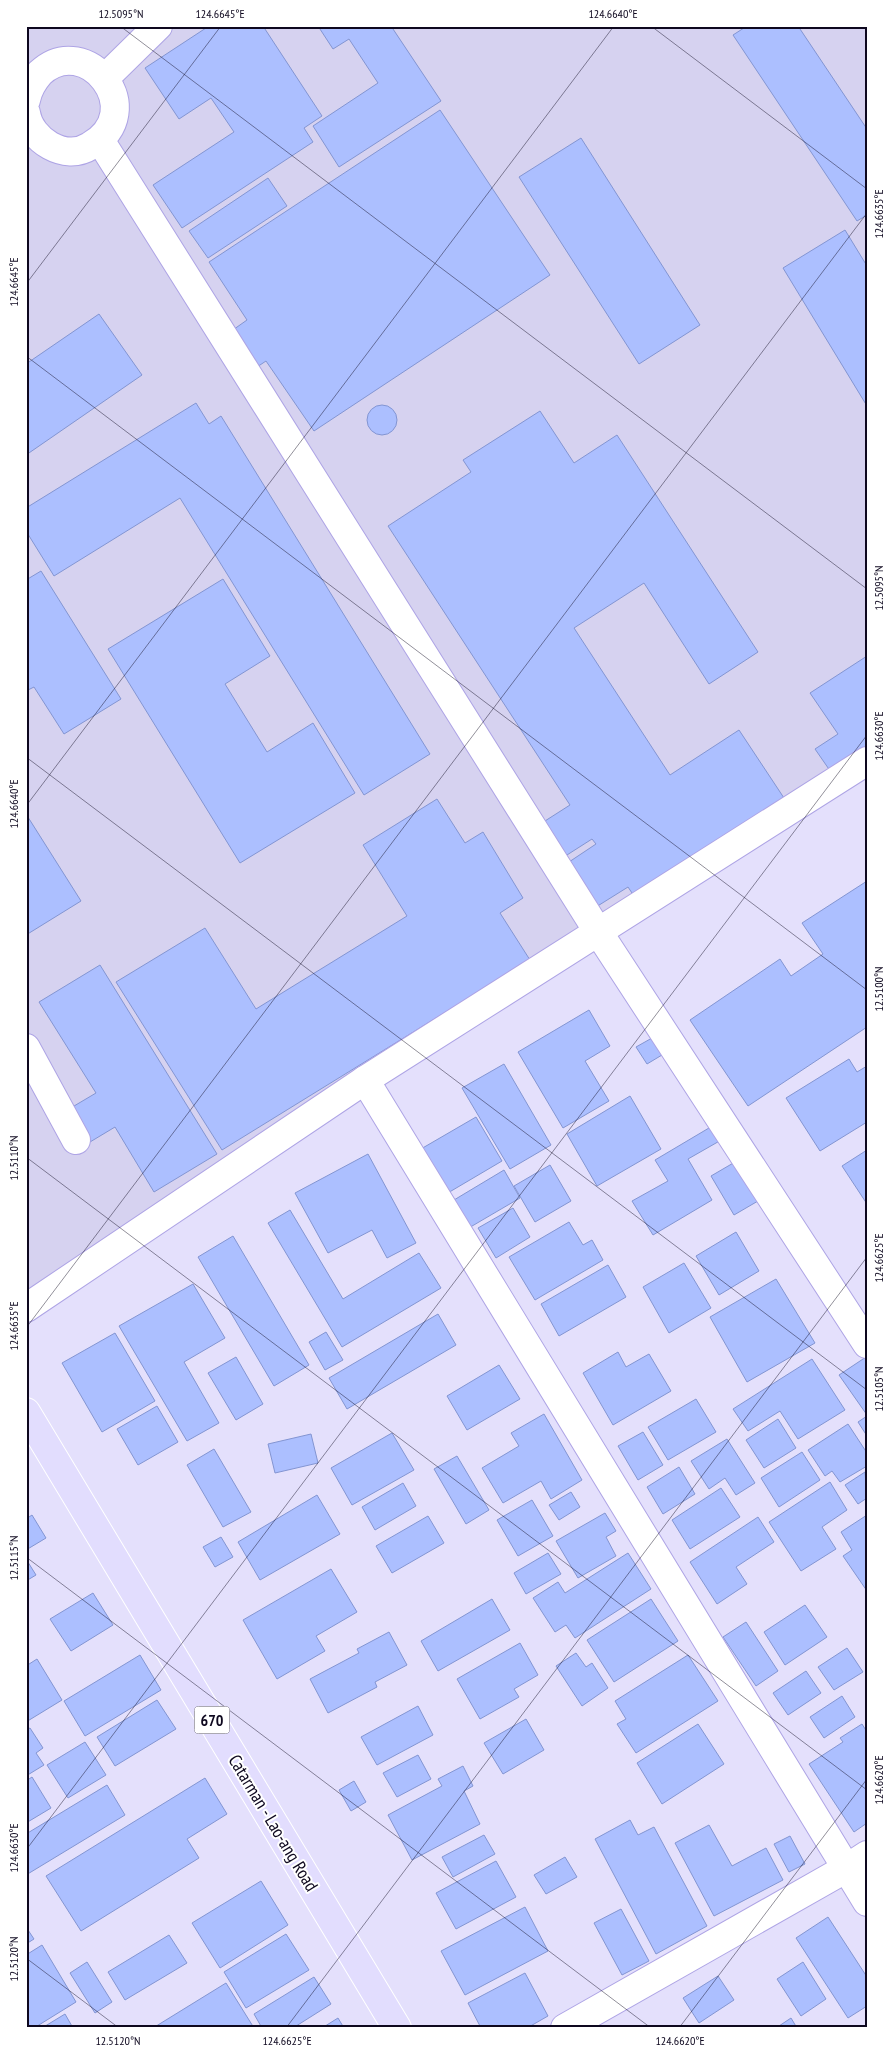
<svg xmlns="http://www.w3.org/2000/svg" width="893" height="2054" viewBox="0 0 893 2054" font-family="'PT Sans Narrow',sans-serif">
	<rect width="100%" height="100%" fill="#e4e0fc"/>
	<path fill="#d6d2f0" d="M26,26H867V762L26,1291Z"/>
	<g fill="#acbfff" stroke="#8395d2">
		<path d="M209,26H263L322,116L304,128L313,142L182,228L153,185L234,132L211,98L179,119L145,68Z"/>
		<path d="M318,26H391L441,101L339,167L313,126L378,83L349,39L333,49Z"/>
		<path d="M747,26H798L867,129V215L857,221L733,35Z"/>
		<path d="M440,110L550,275L314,431L266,361L254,369L230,332L247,320L209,262Z"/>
		<path d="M581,138L700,325L639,364L519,177Z"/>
		<path d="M268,178L287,206L208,258L189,231Z"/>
		<path d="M845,230L867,266V406L783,268Z"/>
		<path d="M99,314L142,375L26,455V364Z"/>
		<path d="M196,403L209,424L221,416L430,754L364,795L180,498L54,576L26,531V508Z"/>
		<circle cx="382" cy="420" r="15"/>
		<path d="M540,411L574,463L617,435L758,652L709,684L644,583L574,628L670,775L739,730L784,798L634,896L628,887L588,912L560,868L596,844L592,839L556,862L534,828L570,805L388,526L471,472L463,460Z"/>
		<path d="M41,571L121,699L64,734L34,687L26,691V580Z"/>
		<path d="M223,579L270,656L225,684L267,752L313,723L355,793L240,863L108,649Z"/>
		<path d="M867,656V753L833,775L815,749L838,734L810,693Z"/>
		<path d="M437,799L465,843L483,832L523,898L500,913L530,960L222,1150L116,982L205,928L256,1009L407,916L363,845Z"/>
		<path d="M26,814L81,901L26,935Z"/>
		<path d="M867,881V1027L748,1106L690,1020L780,959L791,976L823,954L802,923Z"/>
		<path d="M100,965L217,1154L154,1192L115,1127L90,1142L69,1109L96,1093L39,1002Z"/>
		<path d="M589,1010L610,1046L585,1061L609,1101L563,1128L518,1052Z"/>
		<path d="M652,1038L662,1055L647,1064L636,1047Z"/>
		<path d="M849,1059L857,1072L867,1066V1122L820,1151L786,1098Z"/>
		<path d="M504,1064L551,1145L510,1169L462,1088Z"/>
		<path d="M630,1096L661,1149L597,1186L567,1134Z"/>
		<path d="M476,1117L502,1161L441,1197L414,1153Z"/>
		<path d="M714,1125L723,1139L688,1159L712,1200L653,1235L632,1201L668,1181L655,1160Z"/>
		<path d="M867,1150V1204L842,1166Z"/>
		<path d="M368,1154L416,1243L387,1258L372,1230L328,1253L295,1193Z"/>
		<path d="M735,1162L758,1201L734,1215L711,1176Z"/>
		<path d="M550,1165L571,1201L535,1222L514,1186Z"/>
		<path d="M504,1170L520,1198L467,1229L444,1206Z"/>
		<path d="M513,1208L530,1237L496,1258L478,1228Z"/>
		<path d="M290,1210L343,1299L419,1253L441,1288L342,1347L268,1223Z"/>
		<path d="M569,1222L583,1245L592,1240L603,1260L535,1300L509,1257Z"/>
		<path d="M736,1232L759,1271L719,1295L696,1256Z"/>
		<path d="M233,1236L309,1365L274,1386L198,1257Z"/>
		<path d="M684,1263L711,1308L669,1333L643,1287Z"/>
		<path d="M608,1265L626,1297L559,1336L541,1304Z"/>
		<path d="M776,1279L815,1343L747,1382L710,1317Z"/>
		<path d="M193,1284L225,1338L184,1362L219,1423L187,1441L119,1326Z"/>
		<path d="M438,1314L456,1345L347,1409L329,1378Z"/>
		<path d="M326,1332L343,1360L325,1370L309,1342Z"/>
		<path d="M115,1333L155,1401L102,1432L62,1363Z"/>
		<path d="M618,1352L626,1367L649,1354L671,1391L613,1425L583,1373Z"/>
		<path d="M236,1357L263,1404L236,1420L208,1373Z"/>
		<path d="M866,1357L867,1359V1415L839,1375Z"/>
		<path d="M812,1359L845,1410L798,1439L780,1411L748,1431L733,1409Z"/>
		<path d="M499,1365L520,1399L467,1430L447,1396Z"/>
		<path d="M696,1399L716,1432L668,1460L648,1427Z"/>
		<path d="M157,1406L178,1442L138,1465L117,1429Z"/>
		<path d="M544,1414L582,1480L551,1499L541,1481L503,1503L482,1468L519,1446L511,1433Z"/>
		<path d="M867,1416V1436L858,1422Z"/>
		<path d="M778,1419L796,1448L764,1468L746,1440Z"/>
		<path d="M848,1424L867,1453V1466L840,1482L832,1471L825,1476L808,1450Z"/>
		<path d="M643,1432L663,1465L638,1480L618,1446Z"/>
		<path d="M392,1433L414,1470L352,1505L331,1468Z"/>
		<path d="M311,1434L318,1463L275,1473L268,1444Z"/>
		<path d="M727,1439L755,1483L736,1495L725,1478L709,1489L691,1461Z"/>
		<path d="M214,1449L251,1512L223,1527L187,1465Z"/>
		<path d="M802,1452L820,1480L779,1507L761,1478Z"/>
		<path d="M457,1456L489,1510L466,1524L434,1469Z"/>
		<path d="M679,1467L695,1494L663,1514L647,1487Z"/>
		<path d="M865,1472L867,1498L858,1504L845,1485Z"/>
		<path d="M830,1482L847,1510L822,1527L836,1549L801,1571L769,1522Z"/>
		<path d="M403,1483L416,1506L375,1530L362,1507Z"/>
		<path d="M721,1488L740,1517L690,1549L672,1520Z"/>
		<path d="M571,1492L580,1507L559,1520L549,1505Z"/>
		<path d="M317,1495L340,1534L260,1580L238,1542Z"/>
		<path d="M532,1500L553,1536L518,1556L497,1520Z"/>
		<path d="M605,1513L616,1531L606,1537L616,1556L578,1578L556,1541Z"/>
		<path d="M32,1515L46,1538L26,1550V1519Z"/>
		<path d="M867,1515V1591L843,1556L852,1550L841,1532Z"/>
		<path d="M428,1516L444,1543L392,1573L376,1546Z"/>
		<path d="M758,1517L774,1542L736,1567L747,1584L717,1604L690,1562Z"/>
		<path d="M221,1537L233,1557L215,1567L203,1547Z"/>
		<path d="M548,1553L561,1574L526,1594L514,1573Z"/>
		<path d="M628,1553L651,1589L575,1638L566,1625L555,1632L533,1598L558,1582L565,1593Z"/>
		<path d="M26,1559L36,1575L26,1581Z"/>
		<path d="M331,1569L357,1612L316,1636L325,1651L277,1679L243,1620Z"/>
		<path d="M93,1593L113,1625L71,1651L50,1619Z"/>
		<path d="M492,1599L510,1630L438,1671L421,1641Z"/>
		<path d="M651,1599L678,1641L614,1682L587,1640Z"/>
		<path d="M805,1605L827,1637L785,1665L764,1632Z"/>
		<path d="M746,1622L778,1671L756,1686L723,1637Z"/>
		<path d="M389,1632L407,1665L375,1682L377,1687L328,1713L310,1679L359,1653L357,1649Z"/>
		<path d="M520,1643L538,1675L514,1689L519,1697L480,1719L457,1679Z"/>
		<path d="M847,1648L863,1672L834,1690L818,1667Z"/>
		<path d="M576,1653L586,1667L592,1663L608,1688L582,1706L556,1666Z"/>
		<path d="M140,1655L161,1690L85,1736L64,1701Z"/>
		<path d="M688,1655L718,1701L636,1753L617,1724L626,1719L615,1701Z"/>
		<path d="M37,1659L62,1700L26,1722V1666Z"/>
		<path d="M806,1671L821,1693L788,1715L773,1693Z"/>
		<path d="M842,1696L855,1717L824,1738L810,1717Z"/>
		<path d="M157,1700L176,1729L115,1766L97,1737Z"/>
		<path d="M418,1706L433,1735L377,1765L361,1737Z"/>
		<path d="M526,1719L544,1750L503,1774L484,1743Z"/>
		<path d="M698,1724L724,1764L662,1804L637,1763Z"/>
		<path d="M862,1724L867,1732V1823L854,1832L809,1764L843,1742L840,1738Z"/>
		<path d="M30,1728L43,1748L36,1753L44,1765L26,1776V1730Z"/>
		<path d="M85,1742L106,1775L68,1798L47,1765Z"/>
		<path d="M418,1755L431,1779L397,1797L383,1773Z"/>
		<path d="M463,1766L473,1786L464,1791L480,1824L412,1860L388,1815L442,1786L438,1779Z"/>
		<path d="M32,1777L51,1808L26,1823V1781Z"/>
		<path d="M205,1778L227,1814L187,1839L199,1858L81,1931L46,1876Z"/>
		<path d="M354,1781L366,1802L351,1811L339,1790Z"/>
		<path d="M107,1785L125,1815L26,1875V1834Z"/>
		<path d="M630,1820L638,1835L654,1827L707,1926L656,1954L595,1839Z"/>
		<path d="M709,1825L732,1866L766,1848L783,1880L714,1916L675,1843Z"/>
		<path d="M484,1835L495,1854L453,1877L442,1857Z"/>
		<path d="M790,1836L805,1864L789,1872L774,1844Z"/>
		<path d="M565,1857L577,1877L546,1894L534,1875Z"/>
		<path d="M496,1861L516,1897L456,1929L436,1893Z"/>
		<path d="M261,1881L288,1925L220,1968L192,1923Z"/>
		<path d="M525,1907L548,1951L465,1995L441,1951Z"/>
		<path d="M621,1909L649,1961L622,1975L594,1923Z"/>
		<path d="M828,1917L867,1977V2006L848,2018L796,1938Z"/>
		<path d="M26,1927L34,1939L26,1944Z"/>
		<path d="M286,1934L309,1970L246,2008L224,1972Z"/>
		<path d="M169,1935L187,1963L125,2000L108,1972Z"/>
		<path d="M42,1945L76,2002L34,2028H26V1955Z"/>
		<path d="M87,1962L112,2002L95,2013L70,1973Z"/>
		<path d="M803,1962L826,1999L801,2016L777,1979Z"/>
		<path d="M525,1973L548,2016L527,2028H481L468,2003Z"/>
		<path d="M718,1976L734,2000L699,2023L683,1998Z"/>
		<path d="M314,1977L331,2004L293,2028H262L254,2014Z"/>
		<path d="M226,1983L254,2028H153Z"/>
		<path d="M65,2014L73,2028H42Z"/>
		<path d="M338,2018L344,2028H322Z"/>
		<path d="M791,2018L797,2028H776Z"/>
	</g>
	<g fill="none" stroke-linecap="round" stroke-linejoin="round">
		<g stroke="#aea4e5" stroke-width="30">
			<g id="minor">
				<path d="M105,78L158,26"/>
				<path d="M26,100C28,89 33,81 40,73C86,30 151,111 90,146C65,162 30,140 26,113"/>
				<path d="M100,140L597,930L867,1344"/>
				<path d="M26,1048L76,1140"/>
				<path d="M365,1080L867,1902"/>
				<path d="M26,1308L365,1080L867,761"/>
				<path d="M565,2028L847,1868L867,1855"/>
			</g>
		</g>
		<g stroke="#fff" stroke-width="30">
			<path id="major" d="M26,1412L397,2028"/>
		</g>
		<use href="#minor" stroke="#fff" stroke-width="28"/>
		<use href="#major" stroke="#e2ddfe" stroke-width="28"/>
	</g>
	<path fill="none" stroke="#0e081f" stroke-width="1" stroke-opacity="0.45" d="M120,26L867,589M651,26L867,189M26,284L221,26M26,356L867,990M26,757L867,1390M26,806L614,26M26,1157L867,1790M26,1328L867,213M26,1557L651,2028M26,1850L867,735M26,1958L119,2028M286,2028L867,1257M679,2028L867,1779"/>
	<g text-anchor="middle" stroke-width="4" stroke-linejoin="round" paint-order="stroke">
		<rect fill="#fff" stroke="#565262" stroke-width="1" x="194.5" y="1706.5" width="35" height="27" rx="4"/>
		<g font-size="16" font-weight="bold" fill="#0e081f">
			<text x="212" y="1726">670</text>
		</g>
		<g font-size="18" fill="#0e081f" stroke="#fff">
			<text transform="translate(273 1823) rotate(59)" y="6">Catarman - Lao-ang Road</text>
		</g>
	</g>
	<rect width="893" height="2054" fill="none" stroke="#ffffff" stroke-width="55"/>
	<rect x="28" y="28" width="838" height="1998" fill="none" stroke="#0e081f" stroke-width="2"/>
	<g font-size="12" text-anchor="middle" fill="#0e081f">
		<text x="121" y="18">12.5095°N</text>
		<text x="220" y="18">124.6645°E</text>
		<text x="613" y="18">124.6640°E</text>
		<text transform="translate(879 214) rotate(-90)" y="4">124.6635°E</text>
		<text transform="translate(14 282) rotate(-90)" y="4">124.6645°E</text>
		<text transform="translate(879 588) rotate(-90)" y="4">12.5095°N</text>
		<text transform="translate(879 736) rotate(-90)" y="4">124.6630°E</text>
		<text transform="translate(14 804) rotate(-90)" y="4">124.6640°E</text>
		<text transform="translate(879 989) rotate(-90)" y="4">12.5100°N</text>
		<text transform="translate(14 1158) rotate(-90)" y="4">12.5110°N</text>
		<text transform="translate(879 1258) rotate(-90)" y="4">124.6625°E</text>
		<text transform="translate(14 1326) rotate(-90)" y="4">124.6635°E</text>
		<text transform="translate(879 1389) rotate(-90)" y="4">12.5105°N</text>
		<text transform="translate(14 1558) rotate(-90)" y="4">12.5115°N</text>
		<text transform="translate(879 1780) rotate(-90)" y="4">124.6620°E</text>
		<text transform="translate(14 1848) rotate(-90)" y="4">124.6630°E</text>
		<text transform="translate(14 1959) rotate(-90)" y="4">12.5120°N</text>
		<text x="118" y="2045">12.5120°N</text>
		<text x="287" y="2045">124.6625°E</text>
		<text x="680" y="2045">124.6620°E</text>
	</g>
</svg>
